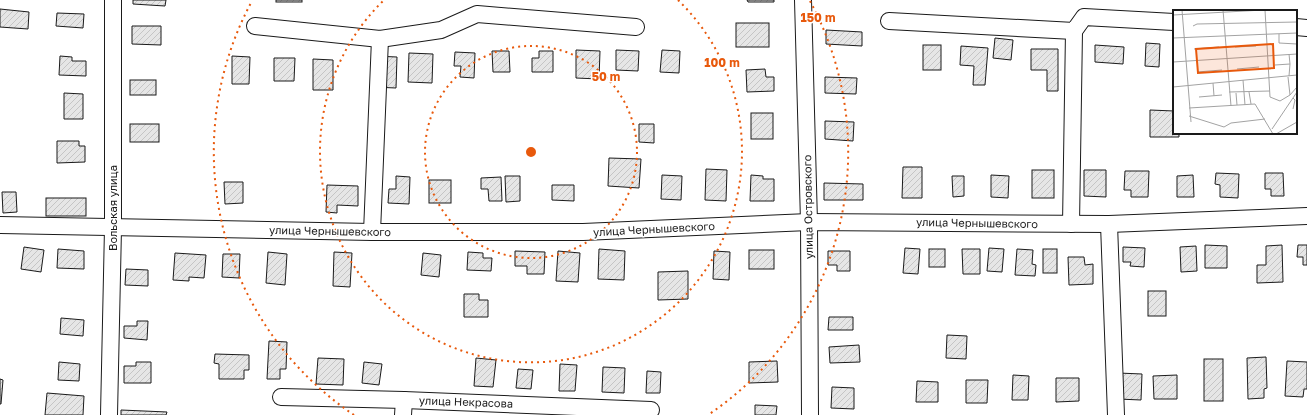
<svg xmlns="http://www.w3.org/2000/svg" width="1307" height="415" viewBox="0 0 1307 415" font-family="'Golos Text',sans-serif">
	<defs>
		<pattern id="building-hatch" width="6" height="6" patternUnits="userSpaceOnUse"><rect width="6" height="6" fill="#e6e6e6"/><path d="M-1 1l2-2M0 6l6-6M5 7l2-2" fill="none" stroke="#c5c5c5"/></pattern>
	</defs>
	<rect width="100%" height="100%" fill="#fff"/>
	<g fill="url(#building-hatch)" stroke="#1a1a1a">
		<path d="M133,0H166L165,6L133,4Z"/>
		<rect x="276" y="0" width="26" height="2"/>
		<path d="M747,0H774V2H748Z"/>
		<path d="M0,9L29,12L28,29L0,27Z"/>
		<path d="M57,13L84,14L83,28L56,26Z"/>
		<rect x="736" y="23" width="33" height="24"/>
		<path d="M132,26H161V45L132,44Z"/>
		<path d="M826,30L862,32V46L826,44Z"/>
		<path d="M995,38L1013,40L1011,60L993,58Z"/>
		<path d="M1146,43L1160,44L1159,67L1145,66Z"/>
		<rect x="923" y="45" width="18" height="25"/>
		<path d="M1095,45L1124,47L1123,64L1095,62Z"/>
		<path d="M961,46L988,48L985,85H973L974,66L960,65Z"/>
		<path d="M1031,49H1058V91H1047V70H1031Z"/>
		<path d="M576,50L600,51L599,79L576,78Z"/>
		<path d="M616,50L639,51L638,71L616,70Z"/>
		<path d="M662,50L680,51L679,73L660,72Z"/>
		<path d="M492,51H509L510,72H493Z"/>
		<path d="M539,51H553V72H532V58H539Z"/>
		<path d="M455,52L475,53L474,78L460,77L461,66H454Z"/>
		<path d="M409,53L433,54L432,83L408,82Z"/>
		<path d="M60,56L72,57V61H86V76L59,75Z"/>
		<path d="M232,56L250,57L249,84H232Z"/>
		<path d="M374,56L397,57L396,88L373,87Z"/>
		<path d="M274,58H295L294,81H274Z"/>
		<path d="M313,59L333,60V90H313Z"/>
		<path d="M765,69L766,77H774V91L747,92L746,70Z"/>
		<path d="M825,77L857,78L856,94L825,93Z"/>
		<rect x="130" y="80" width="26" height="15"/>
		<path d="M64,93L83,94V119H64Z"/>
		<path d="M1150,110L1174,111V133H1179V137H1150Z"/>
		<rect x="751" y="113" width="22" height="26"/>
		<path d="M825,121L854,122L853,141L825,139Z"/>
		<rect x="130" y="124" width="29" height="18"/>
		<path d="M639,124H654V143L639,142Z"/>
		<path d="M57,141H79V146H85V162L57,163Z"/>
		<path d="M609,158L641,159L639,188L608,186Z"/>
		<path d="M903,167H922V198H902Z"/>
		<path d="M706,169L727,170L726,201L705,200Z"/>
		<rect x="1032" y="170" width="22" height="28"/>
		<path d="M1084,170H1106V197L1084,196Z"/>
		<path d="M1125,171H1149L1148,197H1131V190H1124Z"/>
		<path d="M1216,173L1239,174L1238,198L1220,197V185L1215,184Z"/>
		<path d="M1265,173H1283L1284,196H1271V189H1265Z"/>
		<path d="M662,175L682,176L681,200L661,199Z"/>
		<path d="M751,175L763,176V179H774V201H750Z"/>
		<path d="M991,175L1009,176L1008,198L991,197Z"/>
		<path d="M1193,175L1194,197H1177V176Z"/>
		<path d="M396,176L410,177L409,204L388,203L389,189H396Z"/>
		<path d="M505,176H520V201L506,202Z"/>
		<path d="M952,176H964V196L953,197Z"/>
		<path d="M501,177L502,201H489L488,189H481V178Z"/>
		<rect x="429" y="180" width="22" height="23"/>
		<path d="M224,182H243V203L225,204Z"/>
		<path d="M824,183L863,184V200H824Z"/>
		<path d="M327,185L358,186V206L337,205V213L326,212Z"/>
		<path d="M552,185H574V201L552,200Z"/>
		<path d="M2,192H16L17,212L3,213Z"/>
		<rect x="46" y="198" width="40" height="18"/>
		<path d="M1205,245L1227,246V268H1205Z"/>
		<path d="M1282,245L1283,282L1257,283V265H1266V246Z"/>
		<path d="M1298,245H1307V265H1303V257H1297Z"/>
		<path d="M1196,246L1197,271L1181,272L1180,247Z"/>
		<path d="M24,247L44,250L41,272L21,269Z"/>
		<path d="M1123,247L1145,248L1144,267L1130,266L1131,262H1123Z"/>
		<path d="M905,248L920,249L918,274L903,273Z"/>
		<path d="M989,248L1004,249L1002,272L987,271Z"/>
		<path d="M58,249L84,251V269L57,268Z"/>
		<path d="M599,249L625,251L624,280L598,279Z"/>
		<rect x="929" y="249" width="16" height="18"/>
		<path d="M962,249H980V274H963Z"/>
		<path d="M1017,249L1033,250L1032,264L1036,265L1035,276L1015,275Z"/>
		<rect x="1043" y="249" width="14" height="24"/>
		<rect x="749" y="250" width="25" height="19"/>
		<path d="M515,251L545,252L544,274H527V266H515Z"/>
		<path d="M558,251L580,253L578,282L556,281Z"/>
		<path d="M714,251L730,252L729,280L713,279Z"/>
		<path d="M828,251H850V271H837V265H828Z"/>
		<path d="M268,252L287,254L285,285L266,283Z"/>
		<path d="M334,252L352,253L350,287L333,286Z"/>
		<path d="M468,252L483,253V258H492L491,271L467,270Z"/>
		<path d="M175,253L206,255L204,278L189,277V281L173,280Z"/>
		<path d="M423,253L441,255L439,277L421,275Z"/>
		<path d="M223,254H240L239,278L222,277Z"/>
		<path d="M1068,257H1084L1085,265L1093,264V284L1069,285Z"/>
		<path d="M126,269L148,270V286L125,285Z"/>
		<path d="M688,271V299L658,300V272Z"/>
		<rect x="1148" y="291" width="18" height="25"/>
		<path d="M464,294H479V300H488V317H464Z"/>
		<path d="M829,317H853V330H828Z"/>
		<path d="M61,318L84,320L83,336L60,334Z"/>
		<path d="M137,321H148L147,340L124,338V326H137Z"/>
		<path d="M947,335L967,336L966,359L946,358Z"/>
		<path d="M269,341L287,342L286,369H280V379H267Z"/>
		<path d="M859,345L860,362L830,363L829,347Z"/>
		<path d="M215,354L249,355V370H244V379H219V364L214,363Z"/>
		<path d="M1266,357L1267,388L1264,389V398L1248,399L1247,358Z"/>
		<path d="M318,358L344,359L343,385L316,384Z"/>
		<path d="M476,358L496,360L493,387L474,386Z"/>
		<rect x="1204" y="359" width="19" height="42"/>
		<path d="M777,361L778,382L749,383V362Z"/>
		<path d="M1287,361L1307,362V389H1304L1303,397L1285,396Z"/>
		<path d="M59,362L80,364L79,381L58,380Z"/>
		<path d="M136,362H151V383H124V366H136Z"/>
		<path d="M364,362L382,364L379,385L362,383Z"/>
		<path d="M560,364L577,365L575,391H559Z"/>
		<path d="M603,367L625,368L624,393L602,392Z"/>
		<path d="M518,369L533,370L531,389L516,388Z"/>
		<path d="M647,371L661,372L660,393H646Z"/>
		<path d="M1118,373L1142,374L1141,400L1118,399Z"/>
		<path d="M1013,375L1029,376L1028,400H1012Z"/>
		<path d="M1177,375V399H1154L1153,376Z"/>
		<path d="M1056,378H1079V401L1056,402Z"/>
		<path d="M0,379L3,380L1,404H0Z"/>
		<path d="M966,380H988L987,403H966Z"/>
		<path d="M917,381L938,382V402H916Z"/>
		<path d="M832,387L854,388V409L831,408Z"/>
		<path d="M47,393L84,396L83,415H45Z"/>
		<path d="M755,405L777,406L776,415H755Z"/>
		<path d="M121,410L167,412L166,415H121Z"/>
	</g>
	<g fill="none" stroke-linecap="round" stroke-linejoin="round">
		<g stroke="#1a1a1a" stroke-width="18">
			<g id="minor">
				<path d="M803,0L809,222L810,415"/>
				<path d="M889,21L1074,31L1084,17L1174,22"/>
				<path d="M255,26L380,39L441,30L477,14L636,27"/>
				<path d="M1296,27L1307,28"/>
				<path d="M1071,224L1074,31"/>
				<path d="M1109,224L1116,415"/>
				<path d="M0,225L372,232H583L809,222L1109,224L1307,216"/>
				<path d="M372,232L380,39"/>
				<path d="M281,397L404,400L651,410"/>
				<path d="M109,415L113,228V0"/>
				<path d="M403,415L404,400"/>
			</g>
		</g>
		<use href="#minor" stroke="#fff" stroke-width="16"/>
	</g>
	<g fill="none" stroke="#e8590c" stroke-width="2" stroke-dasharray="2 4">
		<circle cx="531" cy="152" r="106"/>
		<path d="M678 0A211 211 0 1 1 384 0"/>
		<path d="M354 415A317 317 0 0 1 252 1M810 1A317 317 0 0 1 708 415"/>
	</g>
	<g text-anchor="middle" stroke-width="3" stroke-linejoin="round" paint-order="stroke">
		<g font-size="11" fill="#1a1a1a" stroke="#fff">
			<text transform="translate(808 207) rotate(-91)" y="4">улица Островского</text>
			<text transform="translate(113 208) rotate(-90)" y="4">Вольская улица</text>
			<text transform="translate(977 223) rotate(1)" y="4">улица Чернышевского</text>
			<text transform="translate(654 229) rotate(-3)" y="4">улица Чернышевского</text>
			<text transform="translate(330 231) rotate(1)" y="4">улица Чернышевского</text>
			<text transform="translate(466 402) rotate(2)" y="4">улица Некрасова</text>
		</g>
	</g>
	<g transform="translate(1173 10)">
		<rect width="124" height="124" fill="#fff"/>
		<path fill="none" stroke="#a3a3a3" stroke-width="1" d="M9,0L18,112M50,0L58,96M92,0L97,87L107,91L117,85M0,5L90,0M20,16L24,14L124,12M106,24V33L124,34M0,28L124,23M62,37L83,36M21,39L46,37M0,52L124,44M102,55L117,54L116,44M64,59L86,57M24,62L49,60M116,66L117,54M115,67L117,85L124,77M70,70L72,95M40,73L41,86M0,77L124,65M56,82L97,81M76,82L78,94M63,83L64,95M26,87L49,85M120,88L122,90L120,99M16,98L82,94L100,124M16,106L51,117L58,113L92,109M99,119L124,82M103,124L124,112"/>
		<path fill="#e8590c" fill-opacity="0.15" stroke="#e8590c" stroke-width="2" d="M100,34L101,58L25,63L23,39Z"/>
		<rect width="124" height="124" fill="none" stroke="#1a1a1a" stroke-width="2"/>
	</g>
	<circle cx="531" cy="152" r="6" fill="#e8590c" stroke="#fff" stroke-width="2"/>
	<g font-size="12" text-anchor="middle" font-weight="bold" fill="#e8590c" stroke="#fff" stroke-width="3" stroke-linejoin="round" paint-order="stroke">
		<text x="818" y="22">150 m</text>
		<text x="722" y="67">100 m</text>
		<text x="606" y="81">50 m</text>
	</g>
</svg>
